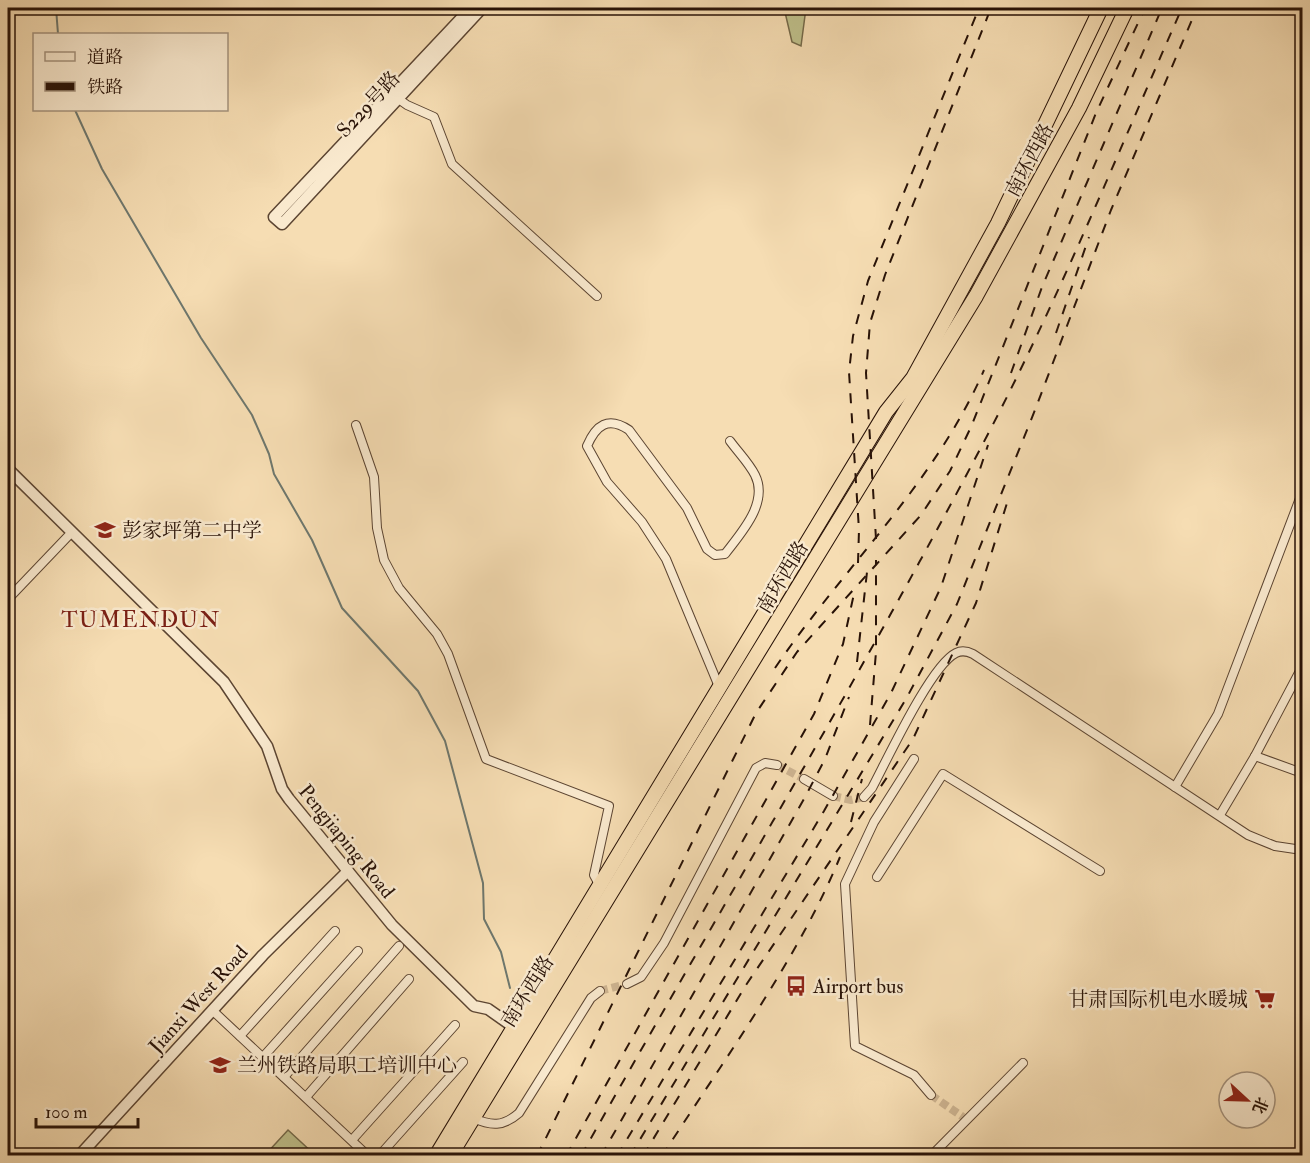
<svg xmlns="http://www.w3.org/2000/svg" width="1310" height="1163" viewBox="0 0 1310 1163" font-family="'IM FELL Double Pica','Noto Serif SC',serif">
	<rect width="100%" height="100%" fill="#f6ddb3"/>
	<filter id="stains"><feTurbulence type="fractalNoise" baseFrequency=".00333" numOctaves="4"/><feColorMatrix values="0 0 0 0 .2 0 0 0 0 .09 0 0 0 0 .02 0 0 0 .5 -.17"/></filter>
	<radialGradient id="worn" r=".72"><stop offset=".6" stop-color="#630" stop-opacity="0"/><stop offset="1" stop-color="#630" stop-opacity=".3"/></radialGradient>
	<g fill="#bfc08b" stroke="#746949" stroke-width="1.5">
		<path d="M784,8H806L801,46L792,42Z"/>
		<path d="M288,1130L315,1155H265Z"/>
	</g>
	<g fill="none" stroke-linecap="round" stroke-linejoin="round">
		<g stroke="#6e776d" stroke-width="2">
			<path d="M56,8L58,34"/>
			<path d="M75,110L102,169L201,338L252,415L269,454L274,474L312,540L342,608L418,691L445,741L483,883L484,919L501,952L510,988"/>
		</g>
		<g stroke="#cdb491" stroke-width="8" stroke-dasharray="8 4" stroke-linecap="butt">
			<path d="M777,765L804,779"/>
			<path d="M833,796L851,800L864,797"/>
			<path d="M600,991L627,984"/>
			<path d="M931,1095L963,1117"/>
		</g>
		<g stroke="#5c4532" stroke-width="10">
			<g id="minor">
				<path d="M393,95L407,105L434,117L452,164L597,296"/>
				<path d="M356,425L374,477L377,528L384,560L399,588L437,634L448,654L486,759L609,806L594,875L600,886"/>
				<path d="M8,599L72,532"/>
				<path d="M720,689L666,559L642,522L607,482L587,446C596,425 608,416 629,430L687,508L707,549L715,555L725,554C741,533 769,503 755,475C749,463 738,452 730,441"/>
				<path d="M1255,756L1302,773"/>
				<path d="M914,759L874,822L845,884L855,1046L914,1075L931,1095"/>
				<path d="M804,779L833,796"/>
				<path d="M1175,787L1218,714L1302,493"/>
				<path d="M864,797L872,788C887,760 931,665 956,653C962,650 967,651 973,654L1248,835L1275,846L1302,850"/>
				<path d="M1220,815L1255,756L1302,667"/>
				<path d="M877,877L943,774L1100,871"/>
				<path d="M627,984L641,977L664,943L756,768L765,763L777,765"/>
				<path d="M212,1010L368,1156"/>
				<path d="M240,1036L335,931"/>
				<path d="M263,1057L358,951"/>
				<path d="M284,1077L399,946"/>
				<path d="M306,1097L409,979"/>
				<path d="M473,1118C491,1126 503,1127 519,1113L591,998L600,991"/>
				<path d="M352,1140L455,1025"/>
				<path d="M379,1156L463,1062"/>
				<path d="M931,1156L1023,1063"/>
			</g>
		</g>
		<g stroke="#5c4532" stroke-width="13">
			<g id="tertiary">
				<path d="M471,8L274,217L282,224L482,8"/>
				<path d="M8,469L224,682L267,746L282,789L289,799L392,925L474,1006L488,1009L515,1028"/>
				<path d="M79,1156L263,955L348,871"/>
			</g>
		</g>
		<g stroke="#281207" stroke-width="16">
			<g id="trunk">
				<path d="M436,1156L886,412L913,378L998,223L1101,8"/>
				<path d="M450,1156L976,296L1079,108L1127,8"/>
			</g>
		</g>
		<use href="#minor" stroke="#f9e9ce" stroke-width="8"/>
		<use href="#tertiary" stroke="#f9e9ce" stroke-width="10"/>
		<use href="#trunk" stroke="#f6ddb3" stroke-width="14"/>
		<g stroke="#281207" stroke-width="2" stroke-dasharray="10 10" stroke-linecap="butt">
			<path d="M1056,333L1089,237"/>
			<path d="M1011,373L1042,287L1162,8"/>
			<path d="M876,539L866,373L870,323L885,275L991,8"/>
			<path d="M858,563L859,530L849,372L853,336L868,281L979,8"/>
			<path d="M857,662L867,572"/>
			<path d="M775,668C843,568 935,483 984,370"/>
			<path d="M870,725L876,652V560"/>
			<path d="M851,822L862,779"/>
			<path d="M537,1156L756,713L797,652L921,515L950,471L971,427L1096,113L1145,8"/>
			<path d="M566,1156L814,714L843,644L855,589"/>
			<path d="M581,1156C716,915 860,679 988,434C1060,296 1119,150 1182,8"/>
			<path d="M601,1156L804,799L825,759L849,697"/>
			<path d="M617,1156L824,811L891,693L941,587L988,445"/>
			<path d="M630,1156L906,699L957,604L1035,410L1111,210L1197,8"/>
			<path d="M643,1156L746,985L913,739L976,603L1007,503"/>
			<path d="M662,1156C723,1061 798,959 840,857"/>
		</g>
	</g>
	<defs>
		<g id="school-bare" transform="scale(1.62)"><path d="M0-5L7-2L0 1L-7-2ZM-4 1L0 2.5L4 1V4Q0 6-4 4Z" fill="#8f2418" stroke="#f9e9ce" stroke-width="2.5" paint-order="stroke"/></g>
		<g id="bus-bare" transform="scale(1.62)"><path d="M-5-6H5V4H4V6H2V4H-2V6H-4V4H-5ZM-3.5-4V0h7V-4ZM-3.5 1.2v1.5H-2V1.2ZM2 1.2v1.5H3.5V1.2Z" fill="#8f2418" stroke="#f9e9ce" stroke-width="2.5" paint-order="stroke"/></g>
		<g id="supermarket-bare" transform="scale(1.62)"><path d="M-6-5.5h2.5l.6 2H6L4.5 2H-2.5L-4.4-4H-6ZM-1.5 3.2a1.3 1.3 0 1 0 .1 0ZM3 3.2a1.3 1.3 0 1 0 .1 0Z" fill="#8f2418" stroke="#f9e9ce" stroke-width="2.5" paint-order="stroke"/></g>
		<g id="university-bare" transform="scale(1.62)"><path d="M0-5L7-2L0 1L-7-2ZM-4 1L0 2.5L4 1V4Q0 6-4 4Z" fill="#8f2418" stroke="#f9e9ce" stroke-width="2.5" paint-order="stroke"/></g>
	</defs>
	<g fill-rule="evenodd">
		<use href="#school-bare" x="105" y="530"/>
		<use href="#bus-bare" x="796" y="986"/>
		<use href="#supermarket-bare" x="1265" y="999"/>
		<use href="#university-bare" x="220" y="1065"/>
	</g>
	<g text-anchor="middle" stroke-width="5" stroke-linejoin="round" paint-order="stroke">
		<g font-size="20" fill="#281207" stroke="#f9e9ce">
			<text transform="translate(368 104) rotate(-47)" y="7">S229号路</text>
			<text transform="translate(1029 160) rotate(-62)" y="7">南环西路</text>
			<text transform="translate(782 577) rotate(-59)" y="7">南环西路</text>
			<text transform="translate(347 841) rotate(51)" y="7">Pengjiaping Road</text>
			<text transform="translate(527 991) rotate(-58)" y="7">南环西路</text>
			<text transform="translate(198 999) rotate(-48)" y="7">Jianxi West Road</text>
		</g>
		<g font-size="20" fill="#281207" stroke="#f9e9ce" text-anchor="start">
			<text x="122" y="537">彭家坪第二中学</text>
			<text x="813" y="993">Airport bus</text>
			<text x="1248" y="1006" text-anchor="end">甘肃国际机电水暖城</text>
			<text x="237" y="1072">兰州铁路局职工培训中心</text>
		</g>
		<g font-size="22" letter-spacing="1.5" fill="#7a1f14" stroke="#f9e9ce">
			<text x="141" y="627">TUMENDUN</text>
		</g>
	</g>
	<rect width="1310" height="1163" fill="none" stroke="#f6ddb3" stroke-width="30"/>
	<rect x="9" y="9" width="1292" height="1145" fill="none" stroke="#281207" stroke-width="3"/>
	<rect x="15" y="15" width="1280" height="1133" fill="none" stroke="#281207" stroke-width="1.5"/>
	<rect x="33" y="33" width="195" height="78" fill="#f9e9ce" stroke="#a5937e" stroke-width="1.5"/>
	<rect x="45" y="52" width="30" height="9" fill="#f9e9ce" stroke="#a5937e" stroke-width="1.5"/>
	<text x="87" y="63" font-size="18" fill="#281207">道路</text>
	<rect x="45" y="82" width="30" height="9" fill="#281207" stroke="#a5937e" stroke-width="1.5"/>
	<text x="87" y="93" font-size="18" fill="#281207">铁路</text>
	<g transform="translate(1247 1100) rotate(112)"><circle r="28" fill="#f9e9ce" stroke="#a5937e" stroke-width="1.5"/>
	<path d="M0-4.5L10 22L0 15L-10 22Z" fill="#8f2418"/>
	<text y="-9" font-size="16" font-weight="bold" text-anchor="middle" fill="#281207">北</text>
	</g>
	<path d="M36 1118v9h102v-9" fill="none" stroke="#281207" stroke-width="3"/>
	<text x="45" y="1118" font-size="18" fill="#281207" stroke="#f9e9ce" stroke-width="4.5" paint-order="stroke">100 m</text>
	<rect width="100%" height="100%" filter="url(#stains)"/>
	<rect width="100%" height="100%" fill="url(#worn)"/>
</svg>
